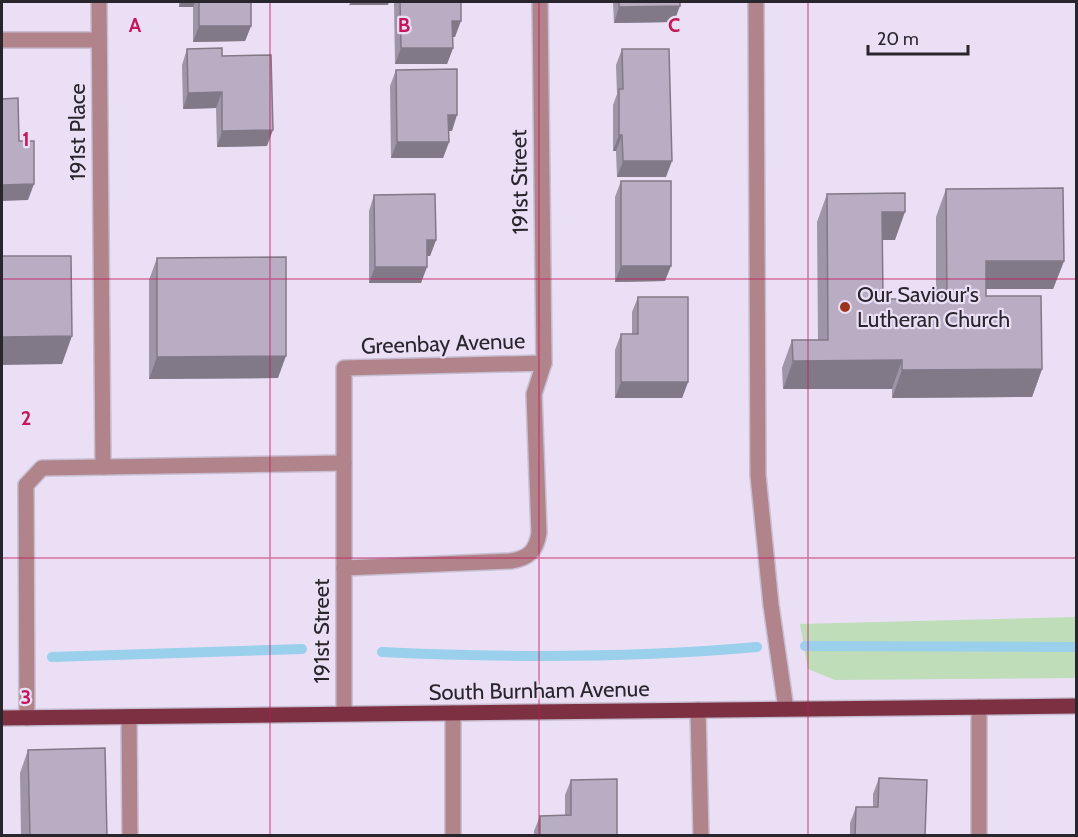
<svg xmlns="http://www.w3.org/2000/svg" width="1078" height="837" viewBox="0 0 1078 837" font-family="Cabin,sans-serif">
	<rect width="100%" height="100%" fill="#eadff5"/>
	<path fill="#beddb8" d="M1076,617V678L835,680L808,669L800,624Z"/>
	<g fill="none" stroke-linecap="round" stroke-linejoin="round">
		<g stroke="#9ad0ec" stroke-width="10">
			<path d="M805,646L1076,647"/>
			<path d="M382,652C507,658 632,658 757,647"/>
			<path d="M52,657L302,649"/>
		</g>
		<g stroke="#c7bed1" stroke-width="18">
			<g id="minor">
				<path d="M99,2L103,467"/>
				<path d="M756,2L758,475L771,605L786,709"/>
				<path d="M2,40H99"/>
				<path d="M344,568L511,561C529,558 536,551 539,533L534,394L544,363L540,2"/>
				<path d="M979,707V836"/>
				<path d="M698,710L701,836"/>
				<path d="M453,713V836"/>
				<path d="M344,714V368L544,363"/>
				<path d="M129,717L130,836"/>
				<path d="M27,718L26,485L42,468L344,463"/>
			</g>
		</g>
		<g stroke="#c7bed1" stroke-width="18">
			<path id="major" d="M2,718L1076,706"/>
		</g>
		<use href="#minor" stroke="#b1838b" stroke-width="15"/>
		<use href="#major" stroke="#7e3043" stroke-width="15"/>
	</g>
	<g fill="#9e95a8">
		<path d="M179,2H251V26L245,41L193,42V7H179Z"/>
		<path d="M394,2H461L455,37H453V48L447,64H395Z"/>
		<path d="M613,2H680L674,22L614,23Z"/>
		<path d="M187,49L222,56L267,146L217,147L216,108L183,109L182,65Z"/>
		<path d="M622,49L666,177H617L616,151H613V105L617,94L616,65Z"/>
		<path d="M396,70L452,131H449V142L443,158H391L390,86Z"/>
		<path d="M621,181L665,281L615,282V197Z"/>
		<path d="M946,189L1064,261L1053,289H986V296L1042,369L1032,397L892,398V389H783L782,368L792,340H818L817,222L827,194L895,240H882L883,299H936V217Z"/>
		<path d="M374,195L436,240L430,256H427L421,283H369V211Z"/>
		<path d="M157,258L278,378L149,379V280Z"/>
		<path d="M638,297L688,382L682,398H615V350L621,334H632V312Z"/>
		<path d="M28,750L107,836H21L20,773Z"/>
		<path d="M879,778L925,836H850V823L856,807H873V794Z"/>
		<path d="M571,780L617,836H534V831L540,816L565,815V795Z"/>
	</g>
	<g fill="#817988">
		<path d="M181,2H195L193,7H179Z"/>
		<path d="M351,2H389L388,5H349Z"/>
		<path d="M680,6L674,22L614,23L619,7Z"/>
		<path d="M452,21H461L455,37H447Z"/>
		<path d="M199,26H251L245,41L193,42Z"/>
		<path d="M401,48H453L447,64H395Z"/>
		<path d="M222,92L216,108L183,109L188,93Z"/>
		<path d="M448,115H457L452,131H443Z"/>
		<path d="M273,130L267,146L217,147L222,131Z"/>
		<path d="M619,135H622L616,151H613Z"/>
		<path d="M397,142H449L443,158H391Z"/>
		<path d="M623,161H672L666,177H617Z"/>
		<path d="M34,184L28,200L2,201V185Z"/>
		<path d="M882,212H905L895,240H872Z"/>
		<path d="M427,240H436L430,256H421Z"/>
		<path d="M986,261H1064L1053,289H975Z"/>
		<path d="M621,266H671L665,281L615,282Z"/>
		<path d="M375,267H427L421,283H369Z"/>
		<path d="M72,336L62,364L2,365V337Z"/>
		<path d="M286,356L278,378L149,379L157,357Z"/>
		<path d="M902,360L892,389H783L793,361Z"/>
		<path d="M1042,369L1032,397L892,398L902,370Z"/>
		<path d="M621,382H688L682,398H615Z"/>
	</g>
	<g fill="#b8adc3" stroke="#817988" stroke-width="1.5">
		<rect x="199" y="2" width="52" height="24"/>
		<path d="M400,2H461V21H452L453,48H401Z"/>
		<path d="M619,2H680V6L619,7Z"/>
		<path d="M222,48V56L271,55L273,130L222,131V92L188,93L187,49Z"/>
		<path d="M622,49H669L672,161H623L622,135H619V89H623Z"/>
		<path d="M457,69V115H448L449,142H397L396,70Z"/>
		<path d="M18,98L19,141H34V184L2,185V99Z"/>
		<rect x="621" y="181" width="50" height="85"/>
		<path d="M1063,188L1064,261H986V296H1041L1042,369L902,370V360L793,361L792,340H828L827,194L905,193V212H882L883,299H947L946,189Z"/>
		<path d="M435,194L436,240H427V267H375L374,195Z"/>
		<path d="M2,256H71L72,336L2,337Z"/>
		<path d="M286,257V356L157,357V258Z"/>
		<path d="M638,297H688V382H621V334H638Z"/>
		<path d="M105,748L107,836H30L28,750Z"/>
		<path d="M879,778L927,780L925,836H855L856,807H878Z"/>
		<path d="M617,779V836H540V816L571,815V780Z"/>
	</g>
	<path fill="none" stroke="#c2185b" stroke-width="1.5" stroke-opacity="0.55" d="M270,2V836M539,2V836M808,2V836M2,279H1076M2,558H1076"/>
	<circle fill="#9c331d" stroke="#eadff5" stroke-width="2" cx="845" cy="307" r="6"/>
	<g text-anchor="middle" stroke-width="4.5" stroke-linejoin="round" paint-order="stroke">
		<g font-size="22" fill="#29252d" stroke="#eadff5">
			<text transform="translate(77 132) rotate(-90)" y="8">191st Place</text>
			<text transform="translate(519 182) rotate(-91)" y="8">191st Street</text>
			<text transform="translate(443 343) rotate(-2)" y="8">Greenbay Avenue</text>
			<text transform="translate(321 631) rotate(-90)" y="8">191st Street</text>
			<text transform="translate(539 690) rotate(-1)" y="8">South Burnham Avenue</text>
		</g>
		<g font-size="22" fill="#29252d" stroke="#eadff5" text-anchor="start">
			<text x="857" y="302">Our Saviour's<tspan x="857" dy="25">Lutheran Church</tspan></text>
		</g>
	</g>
	<g font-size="20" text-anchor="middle" font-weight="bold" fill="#c2185b" stroke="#eadff5" stroke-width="4.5" stroke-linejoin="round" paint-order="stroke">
		<text x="135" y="32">A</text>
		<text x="404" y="32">B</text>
		<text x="674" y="32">C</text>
		<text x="26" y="146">1</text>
		<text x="26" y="425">2</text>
		<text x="26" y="704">3</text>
	</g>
	<rect width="1078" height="837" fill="none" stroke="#29252d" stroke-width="6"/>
	<path d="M868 45v9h100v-9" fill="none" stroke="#29252d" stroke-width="3"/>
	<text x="877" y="45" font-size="18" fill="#29252d" stroke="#eadff5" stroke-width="4.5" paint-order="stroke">20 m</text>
</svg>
